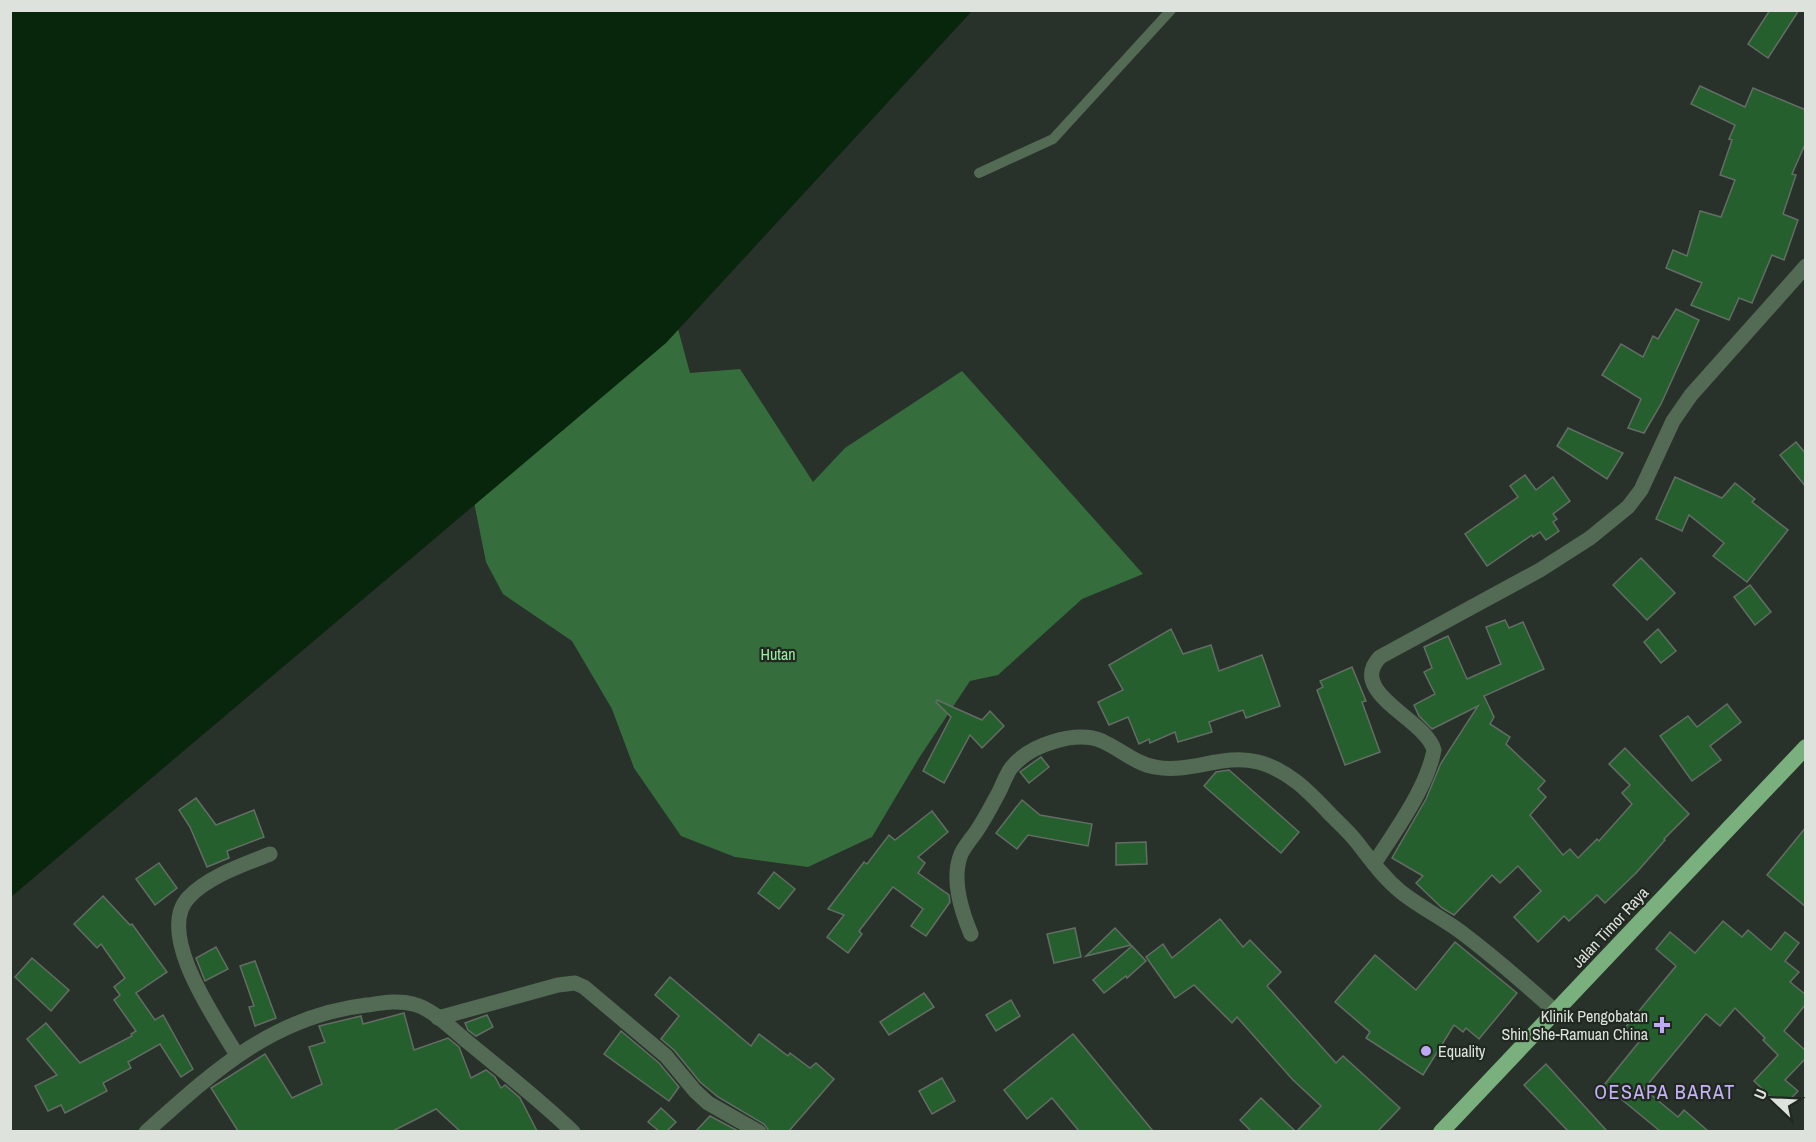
<svg xmlns="http://www.w3.org/2000/svg" width="1816" height="1142" viewBox="0 0 1816 1142" font-family="'Archivo Narrow',sans-serif">
	<rect width="100%" height="100%" fill="#29322a"/>
	<path fill="#356e3c" d="M665,281L690,373L740,369L813,482L845,448L962,371L1143,574L1082,599L998,675L970,681L919,758L872,837L808,867L735,857L681,836L634,768L612,709L572,641L503,594L486,562L464,452Z"/>
	<path fill="#07260c" d="M11,10H972V11L666,343L11,897Z"/>
	<g fill="#255f2e" stroke="#636d64" stroke-width="1.5">
		<path d="M1770,10H1799L1768,58L1748,44Z"/>
		<path d="M1700,86L1745,107L1753,88L1806,110V142L1792,174L1796,175L1783,214L1798,220L1784,260L1772,255L1752,303L1739,298L1729,320L1691,305L1702,283L1666,268L1673,250L1687,256L1700,211L1721,217L1735,180L1720,175L1732,140L1729,139L1735,125L1691,104Z"/>
		<path d="M1676,309L1699,320L1661,404L1644,433L1628,428L1641,399L1602,375L1621,344L1643,357L1653,336L1658,339Z"/>
		<path d="M1568,428L1623,453L1607,479L1557,446Z"/>
		<path d="M1796,442L1806,454V487L1780,455Z"/>
		<path d="M1525,475L1536,490L1553,477L1570,501L1553,514L1557,519L1553,522L1559,531L1546,540L1540,532L1533,537L1532,535L1487,566L1465,534L1518,497L1510,486Z"/>
		<path d="M1675,477L1722,498L1735,483L1755,499L1752,502L1788,530L1747,582L1713,556L1724,543L1689,515L1682,531L1656,519Z"/>
		<path d="M1641,558L1675,593L1647,620L1613,585Z"/>
		<path d="M1750,585L1771,612L1755,625L1734,597Z"/>
		<path d="M1505,620L1509,628L1523,622L1544,669L1484,696L1494,717L1490,724L1510,737L1506,744L1545,781L1538,789L1546,797L1530,815L1563,855L1570,849L1578,858L1597,839L1599,841L1632,804L1622,793L1630,785L1609,764L1625,748L1689,814L1664,839L1665,840L1637,872L1605,903L1597,895L1569,921L1564,916L1538,942L1514,917L1541,891L1518,866L1500,883L1492,875L1454,915L1442,908L1416,883L1423,876L1392,858L1426,799L1441,763L1478,706L1432,729L1419,716L1414,705L1435,694L1424,672L1432,668L1424,647L1448,636L1467,679L1501,664L1486,627Z"/>
		<path d="M1171,629L1183,654L1211,645L1219,671L1262,655L1280,706L1246,718L1243,710L1209,722L1212,732L1178,742L1175,732L1150,743L1149,739L1139,744L1128,717L1109,725L1098,702L1123,690L1109,665Z"/>
		<path d="M1658,629L1676,651L1661,663L1644,642Z"/>
		<path d="M1352,667L1366,701L1362,702L1380,752L1345,765L1317,690L1323,687L1320,681Z"/>
		<path d="M937,700L982,720L990,711L1004,726L982,748L970,735L944,783L923,771L951,717L936,702Z"/>
		<path d="M1727,704L1741,722L1710,746L1721,760L1692,781L1660,736L1688,716L1697,727Z"/>
		<path d="M1041,757L1049,767L1029,783L1020,772Z"/>
		<path d="M1229,770L1299,832L1281,853L1204,786L1216,772Z"/>
		<path d="M196,798L216,825L254,810L264,837L227,851L229,858L207,867L190,827L179,810Z"/>
		<path d="M1022,800L1040,815L1092,824L1088,846L1028,835L1017,849L996,833Z"/>
		<path d="M932,811L948,832L918,857L925,863L918,873L949,895L950,902L926,936L911,926L923,909L893,887L859,931L862,934L848,953L827,937L844,915L828,909L864,862L867,864L889,835L895,840Z"/>
		<path d="M1806,827V907L1767,875Z"/>
		<path d="M1146,842L1147,864L1116,865V843Z"/>
		<path d="M159,863L177,888L155,905L136,879Z"/>
		<path d="M774,872L795,889L779,909L758,893Z"/>
		<path d="M103,896L130,925L132,924L167,972L136,993L155,1020L163,1015L193,1069L181,1077L160,1044L128,1062L131,1068L103,1083L107,1091L65,1113L61,1105L48,1111L35,1086L57,1075L27,1039L46,1023L80,1063L132,1036L131,1034L136,1031L114,1000L120,995L114,987L125,978L101,944L97,948L74,924Z"/>
		<path d="M1220,919L1243,947L1250,940L1281,972L1267,986L1336,1063L1343,1056L1400,1108L1378,1131H1297L1321,1106L1293,1080L1237,1017L1232,1023L1194,985L1175,998L1146,957L1163,944L1172,958Z"/>
		<path d="M1723,921L1742,937L1748,930L1771,950L1785,932L1799,943L1785,961L1799,972L1790,982L1806,995V1004L1784,1031L1806,1051V1058L1785,1080L1798,1091L1782,1108L1754,1081L1778,1055L1763,1040L1765,1038L1735,1008L1720,1026L1706,1014L1644,1089L1678,1117L1684,1110L1708,1131H1660L1604,1085L1639,1042L1624,1029L1676,966L1656,949L1670,932L1695,953Z"/>
		<path d="M1075,928L1081,957L1054,963L1047,934Z"/>
		<path d="M1115,928L1131,945L1086,956Z"/>
		<path d="M1455,942L1517,993L1479,1039L1466,1028L1463,1032L1454,1025L1423,1075L1366,1038L1370,1032L1335,1002L1375,955L1416,990Z"/>
		<path d="M1132,946L1146,961L1127,978L1126,976L1104,993L1093,980Z"/>
		<path d="M216,947L228,969L205,981L196,958Z"/>
		<path d="M32,958L69,990L51,1011L15,977Z"/>
		<path d="M255,961L276,1018L255,1026L249,1007L254,1006L240,966Z"/>
		<path d="M670,977L751,1046L759,1034L788,1056L790,1053L810,1068L816,1063L834,1079L789,1131H769L764,1124L718,1097L700,1082L674,1050L661,1039L679,1016L655,995Z"/>
		<path d="M924,993L934,1007L889,1035L880,1022Z"/>
		<path d="M1011,1000L1020,1016L996,1031L986,1015Z"/>
		<path d="M404,1013L414,1050L448,1038L459,1047L471,1078L486,1070L495,1077L501,1088L505,1085L520,1098L537,1131H460L436,1109L393,1131H238L211,1088L265,1054L292,1098L322,1084L309,1047L325,1042L319,1026L361,1016L363,1024Z"/>
		<path d="M487,1015L493,1027L476,1036L468,1030L465,1023Z"/>
		<path d="M621,1031L659,1063L679,1087L669,1101L604,1054Z"/>
		<path d="M1073,1034L1153,1131H1079L1052,1098L1027,1119L1004,1090Z"/>
		<path d="M1546,1064L1607,1131H1568L1524,1085Z"/>
		<path d="M942,1078L955,1101L932,1114L919,1091Z"/>
		<path d="M1261,1098L1295,1131H1251L1240,1120Z"/>
		<path d="M661,1108L676,1122L667,1131H659L648,1122Z"/>
		<path d="M710,1116L738,1131H696Z"/>
	</g>
	<g fill="none" stroke-linecap="round" stroke-linejoin="round">
		<path stroke="#536b54" stroke-width="10" d="M979,173L1053,139L1171,10"/>
		<g stroke="#536b54" stroke-width="15">
			<path d="M1374,864C1395,831 1427,788 1434,750C1426,719 1346,693 1380,657L1540,570L1590,538L1628,507L1641,490L1673,421L1691,395L1806,266"/>
			<path d="M971,934C961,910 951,879 961,854C965,846 971,839 976,832C985,819 992,805 999,792C1003,784 1006,775 1011,768C1029,745 1075,730 1102,741C1120,749 1136,764 1155,767C1190,774 1223,753 1258,762C1289,770 1310,793 1331,815C1339,823 1349,832 1356,841C1370,859 1383,877 1401,892C1420,907 1442,918 1461,932C1494,957 1525,984 1555,1011"/>
			<path d="M438,1018L558,985L575,983L584,987L666,1056L695,1091L708,1103L759,1132"/>
			<path d="M237,1055C217,1021 154,933 189,897C209,876 243,865 270,854"/>
			<path d="M146,1132C214,1071 273,1016 367,1005C382,1003 398,1000 413,1004C432,1008 454,1031 469,1043C504,1072 540,1100 573,1132"/>
		</g>
		<path stroke="#7ab07e" stroke-width="16" d="M1441,1132L1806,747"/>
	</g>
	<g fill="#bea9f5" stroke="#202820" stroke-width="2">
		<path d="M1659 1016h6v6h6v6h-6v6h-6v-6h-6v-6h6z"/>
		<circle cx="1426" cy="1051" r="6"/>
	</g>
	<g text-anchor="middle" stroke-width="4.5" stroke-linejoin="round" paint-order="stroke">
		<g font-size="16" fill="#9beda3" stroke="#202820">
			<text x="778" y="660">Hutan</text>
		</g>
		<g font-size="16" fill="#dde2dd" stroke="#202820">
			<text transform="translate(1610 927) rotate(-47)" y="6">Jalan Timor Raya</text>
		</g>
		<g font-size="16" fill="#dde2dd" stroke="#202820" text-anchor="end">
			<text x="1648" y="1022">Klinik Pengobatan<tspan x="1648" dy="18">Shin She-Ramuan China</tspan></text>
			<text x="1438" y="1057" text-anchor="start">Equality</text>
		</g>
		<g font-size="20" letter-spacing="1.5" fill="#c5b1f8" stroke="#202820">
			<text x="1665" y="1099">OESAPA BARAT</text>
		</g>
	</g>
	<rect width="1816" height="1142" fill="none" stroke="#dde2dd" stroke-width="24"/>
	<g transform="translate(1774 1100) rotate(293)" stroke="#202820" stroke-width="4.5" paint-order="stroke">
	<path d="M0-4.5L10 22L0 15L-10 22Z" fill="#dde2dd"/>
	<text y="-9" font-size="16" font-weight="bold" text-anchor="middle" fill="#dde2dd">U</text>
	</g>
</svg>
